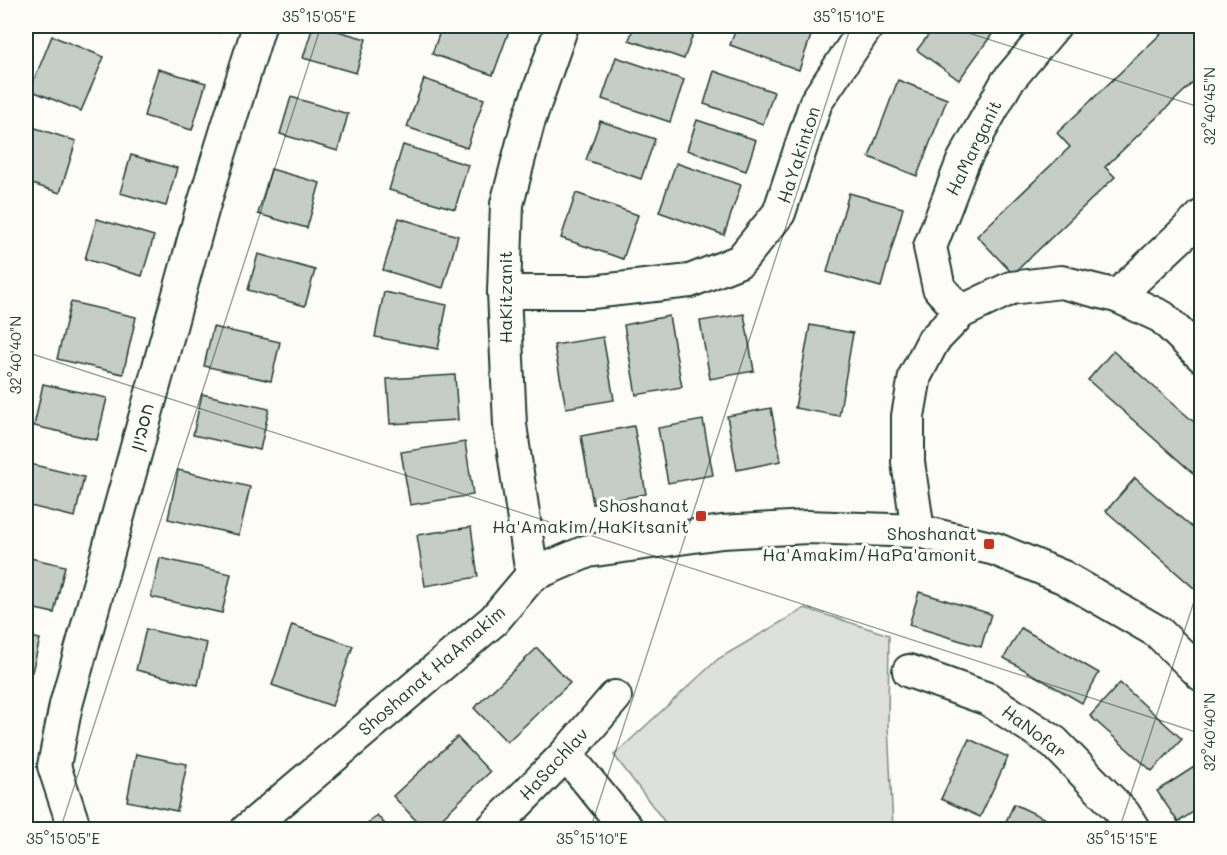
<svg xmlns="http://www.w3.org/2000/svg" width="1227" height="855" viewBox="0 0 1227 855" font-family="Mali,'Playpen Sans Hebrew',sans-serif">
	<rect width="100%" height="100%" fill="#fdfcf7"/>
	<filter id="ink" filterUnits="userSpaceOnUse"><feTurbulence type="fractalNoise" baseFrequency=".0167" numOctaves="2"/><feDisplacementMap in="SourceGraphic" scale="12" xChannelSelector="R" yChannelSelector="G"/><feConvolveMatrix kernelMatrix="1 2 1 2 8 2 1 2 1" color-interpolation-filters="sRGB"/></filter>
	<g filter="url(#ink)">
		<path fill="#dde0db" stroke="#7e8e88" stroke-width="1.5" d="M805,608L889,635L888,725L893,829H670L614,755L718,659Z"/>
		<g fill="#c6cdc7" stroke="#1f3d34" stroke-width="1.5">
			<path d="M196,26H222L220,33Z"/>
			<path d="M313,26H320L366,39L356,73L303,58Z"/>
			<path d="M442,26H494L509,31L493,75L432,54Z"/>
			<path d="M634,26H696L684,59L629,40Z"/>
			<path d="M737,26H799L813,30L799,70L730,45Z"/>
			<path d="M935,26H998L959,80L917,50Z"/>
			<path d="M1169,26H1202V74L1105,167L1115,177L1013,274L977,236L1070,147L1057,133Z"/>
			<path d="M52,36L104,57L81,111L30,90Z"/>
			<path d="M616,57L684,80L670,122L602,99Z"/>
			<path d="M158,69L206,83L192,130L144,116Z"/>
			<path d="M714,71L774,92L763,124L704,104Z"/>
			<path d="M424,79L484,99L467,148L407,127Z"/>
			<path d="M898,80L947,99L917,176L869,157Z"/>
			<path d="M291,97L348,114L338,151L280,134Z"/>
			<path d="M697,120L756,140L746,171L687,150Z"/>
			<path d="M600,121L655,139L641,179L586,160Z"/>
			<path d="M26,125L76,141L60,193L26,182Z"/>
			<path d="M403,145L468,165L455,209L389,190Z"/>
			<path d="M131,155L177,168L166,206L120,193Z"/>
			<path d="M676,163L741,185L724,235L659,212Z"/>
			<path d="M271,169L320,183L307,228L258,214Z"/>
			<path d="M576,193L638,215L623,259L561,238Z"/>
			<path d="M849,193L903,208L881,287L827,272Z"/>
			<path d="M399,218L458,236L443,288L383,270Z"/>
			<path d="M97,219L154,236L142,276L85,259Z"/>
			<path d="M258,254L315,270L305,306L248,290Z"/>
			<path d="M384,292L447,305L438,349L375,337Z"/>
			<path d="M71,302L136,317L123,374L57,359Z"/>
			<path d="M744,314L754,371L710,379L700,321Z"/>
			<path d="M669,316L682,387L636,395L624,325Z"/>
			<path d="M810,325L853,333L839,416L795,408Z"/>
			<path d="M213,327L280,342L271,381L204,366Z"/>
			<path d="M603,337L614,400L566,408L554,345Z"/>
			<path d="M1113,351L1202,429V481L1088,380Z"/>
			<path d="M455,375L458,420L390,424L387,379Z"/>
			<path d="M43,384L107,398L97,440L34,426Z"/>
			<path d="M202,394L269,409L260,450L193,435Z"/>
			<path d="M771,408L781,461L737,470L727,416Z"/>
			<path d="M703,420L713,475L668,483L658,428Z"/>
			<path d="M634,426L646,494L593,504L581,436Z"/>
			<path d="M465,442L473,495L410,505L401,452Z"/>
			<path d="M26,463L84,477L75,517L26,505Z"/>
			<path d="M178,470L250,487L239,535L168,519Z"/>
			<path d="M1135,478L1202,536V595L1106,511Z"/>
			<path d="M471,527L478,577L425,586L417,535Z"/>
			<path d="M26,557L65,566L54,613L26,607Z"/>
			<path d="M160,558L231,574L222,613L151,597Z"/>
			<path d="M919,592L991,614L981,647L909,625Z"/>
			<path d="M292,625L353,646L332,706L272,685Z"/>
			<path d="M1021,628L1099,673L1082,703L1004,658Z"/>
			<path d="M146,629L207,643L198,685L136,670Z"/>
			<path d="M26,636L40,639L32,672L26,671Z"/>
			<path d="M537,648L570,683L507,742L474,708Z"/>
			<path d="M1120,683L1182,739L1152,771L1090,716Z"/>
			<path d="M457,737L490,772L429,830H425L393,796Z"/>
			<path d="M969,739L1008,757L980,817L941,799Z"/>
			<path d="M136,754L187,764L177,811L127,801Z"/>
			<path d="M1194,767L1202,778V806L1178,822L1157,791Z"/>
			<path d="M1014,804L1050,821L1045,830H1002Z"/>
			<path d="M377,815L390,830H361Z"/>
		</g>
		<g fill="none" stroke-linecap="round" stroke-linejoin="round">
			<g stroke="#1f3d34" stroke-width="36">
				<g id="minor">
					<path d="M504,292H592L690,281L740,261L779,213L816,102L867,26"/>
					<path d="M1117,296L1202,216"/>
					<path d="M961,312L939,288L930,247L963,161L1007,82L1054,26"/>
					<path d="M918,531L908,462V416L915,376L933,341L961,312L1011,288L1061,282L1117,296L1162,317L1202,356"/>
					<path d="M532,575L510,425L504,292L507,204L528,123L562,26"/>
					<path d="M909,671L988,699L1054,742L1124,814L1134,830"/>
					<path d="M566,754L628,830"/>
					<path d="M75,830L54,766L66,705L203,207L259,26"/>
					<path d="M247,830L494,620L532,575L588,551L722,532L807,527L918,531L995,549L1063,577L1158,632L1202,675"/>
					<path d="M491,830L566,754L615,697"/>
				</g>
			</g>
			<use href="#minor" stroke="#fdfcf7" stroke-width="32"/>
		</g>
	</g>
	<path fill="none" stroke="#1f3d34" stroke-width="1.5" stroke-opacity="0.45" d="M947,26L1202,108M26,352L1202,734M60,830L321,26M590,830L851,26M1119,830L1202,577"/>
	<g fill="#c8321e" stroke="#fdfcf7" stroke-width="2">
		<rect x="695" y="510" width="12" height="12" rx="3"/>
		<rect x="983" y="538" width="12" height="12" rx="3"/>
	</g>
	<g text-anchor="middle" stroke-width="6" stroke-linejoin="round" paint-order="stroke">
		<g font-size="18" fill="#1f3d34" stroke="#fdfcf7">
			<text transform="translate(974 148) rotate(-64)" y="6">HaMarganit</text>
			<text transform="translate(799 155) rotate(-72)" y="6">HaYakinton</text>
			<text transform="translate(506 297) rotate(-90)" y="6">HaKitzanit</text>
			<text transform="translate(142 427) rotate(-75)" y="6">חסביון</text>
			<text transform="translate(432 671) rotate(-41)" y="6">Shoshanat HaAmakim</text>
			<text transform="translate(1034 732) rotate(37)" y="6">HaNofar</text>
			<text transform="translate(554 764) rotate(-47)" y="6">HaSachlav</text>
		</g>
		<g font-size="18" fill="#1f3d34" stroke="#fdfcf7" text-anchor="end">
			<text x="689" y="512">Shoshanat<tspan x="689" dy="21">Ha'Amakim/HaKitsanit</tspan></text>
			<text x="977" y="540">Shoshanat<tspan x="977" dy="21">Ha'Amakim/HaPa'amonit</tspan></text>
		</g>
	</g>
	<rect width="1227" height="855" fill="none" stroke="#fdfcf7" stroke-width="66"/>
	<rect x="33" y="33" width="1161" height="789" fill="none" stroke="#1f3d34" stroke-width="2"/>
	<g font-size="15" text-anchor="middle" fill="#1f3d34">
		<text x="319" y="22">35°15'05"E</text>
		<text x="849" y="22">35°15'10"E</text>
		<text transform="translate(1210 106) rotate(-90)" y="5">32°40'45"N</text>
		<text transform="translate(16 355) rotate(-90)" y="5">32°40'40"N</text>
		<text transform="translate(1210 732) rotate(-90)" y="5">32°40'40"N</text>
		<text x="63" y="844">35°15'05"E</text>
		<text x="592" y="844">35°15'10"E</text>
		<text x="1122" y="844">35°15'15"E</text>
	</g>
</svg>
